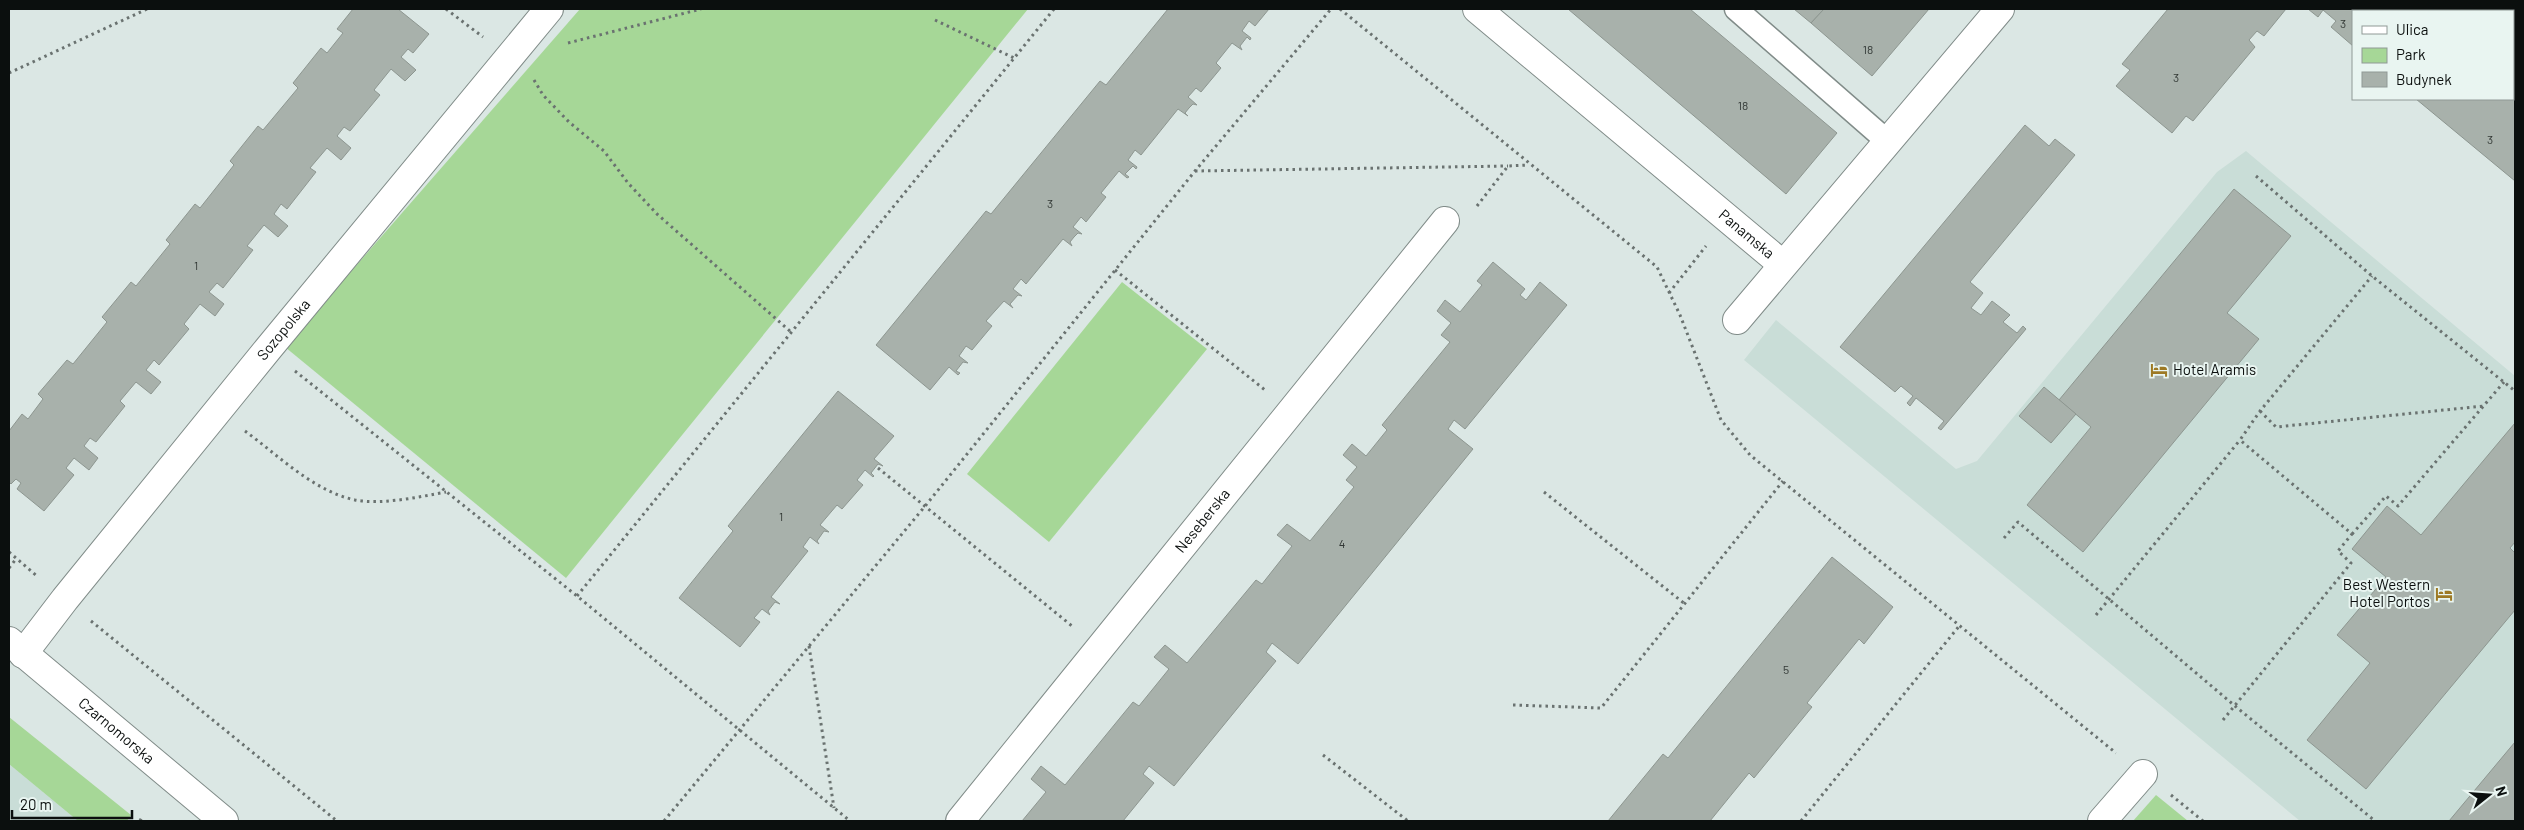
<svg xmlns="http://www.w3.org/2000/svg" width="2524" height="830" viewBox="0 0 2524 830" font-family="Barlow,sans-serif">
	<rect width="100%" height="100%" fill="#dbe7e4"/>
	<g fill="#c9ddd7">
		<path d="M2246,151L2515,376V821H2300L1744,360L1776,320L1956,469L1977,461L2217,172Z"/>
		<path d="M9,764L78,821H9Z"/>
	</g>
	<g fill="#a6d797">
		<path d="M580,9H1028L566,578L285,347Z"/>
		<path d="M1122,282L1207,349L1049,542L967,474Z"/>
		<path d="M9,717L131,815L127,821H78L9,764Z"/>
		<path d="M2156,795L2188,821H2133Z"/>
	</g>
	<g fill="#a8b1ab" stroke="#8d9690">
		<path d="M353,9H398L429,34L413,53L408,49L401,57L416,70L405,81L391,69L374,90L380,95L350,131L344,127L337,136L351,148L341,160L327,148L310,168L316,172L287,209L281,204L274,214L288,226L278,237L264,225L260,230L247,246L253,250L223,288L217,283L209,292L224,304L215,316L200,304L184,324L189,329L159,365L154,360L146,370L161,382L151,394L136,382L120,401L125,406L96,442L90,438L84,446L98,458L89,470L74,458L66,468L74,475L44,511L17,489L21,483L16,479L11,484L9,482V431L22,414L28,419L43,399L38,394L67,360L73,364L107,322L102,317L131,282L136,286L170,244L166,240L195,204L200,208L234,165L230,161L258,126L263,130L298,88L293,83L321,48L327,53L343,33L337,29Z"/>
		<path d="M1168,9H1269L1255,26L1249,21L1242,31L1251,38L1250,40L1247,37L1240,46L1242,50L1232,43L1216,63L1221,68L1201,92L1196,88L1188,97L1197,105L1193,104L1189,108L1185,113L1188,116L1178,109L1141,155L1135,150L1128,160L1137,167L1136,169L1133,166L1125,174L1129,177L1127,178L1119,171L1101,193L1106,197L1086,222L1081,217L1073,227L1082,234L1078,233L1074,237L1070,242L1072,246L1063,239L1026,284L1021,279L1013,289L1022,296L1018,295L1010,304L1013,308L1004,301L986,321L992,326L972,350L966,346L959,356L968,363L963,362L956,371L960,373L958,375L949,367L930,390L876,345L986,211L991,214L1100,81L1106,85Z"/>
		<path d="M1568,9H1690L1837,133L1786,194Z"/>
		<path d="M1794,9H1824L1811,23Z"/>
		<path d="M1824,9H1929L1872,76L1811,23Z"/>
		<path d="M2168,9H2286L2264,36L2257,31L2249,40L2255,47L2193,121L2186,116L2172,133L2116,86L2130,70L2122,64Z"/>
		<path d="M2308,9H2442L2445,11H2353V46L2331,27L2336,21L2323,10L2318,17Z"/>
		<path d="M2513,67L2515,69V181L2416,99H2513Z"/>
		<path d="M2025,125L2049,146L2055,139L2075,155L1970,282L1983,293L1971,308L1981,315L1992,301L2010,315L2003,322L2017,333L2023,326L2026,329L1941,430L1938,428L1944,421L1916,398L1910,406L1907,403L1913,396L1901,386L1895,392L1840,347Z"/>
		<path d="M2234,189L2291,236L2227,313L2259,339L2083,552L2027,505L2091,427L2059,400Z"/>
		<path d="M1493,262L1525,289L1520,295L1526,300L1540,282L1567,305L1465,429L1454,420L1448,429L1473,449L1298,664L1272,643L1266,652L1276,661L1174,786L1149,766L1143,774L1154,783L1123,821H1022L1046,792L1031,779L1041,766L1065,785L1133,702L1139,706L1169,669L1154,657L1165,645L1187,663L1256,580L1262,584L1292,546L1277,535L1287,524L1310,541L1354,487L1346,480L1357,467L1343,455L1352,444L1366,456L1387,430L1382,425L1450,342L1441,335L1451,323L1437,311L1445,300L1460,312L1482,285L1477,281Z"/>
		<path d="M2044,387L2076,414L2051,443L2019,416Z"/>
		<path d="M838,391L894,436L874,459L883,466L878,464L871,473L874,476L873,477L865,470L857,480L863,485L842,509L837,505L820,525L829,532L824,531L817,541L819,544L810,537L803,547L808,551L771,597L780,604L775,602L768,611L770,615L762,609L754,618L760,622L740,647L679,598L733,531L728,526Z"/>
		<path d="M2515,423V542L2510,548L2515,553V610L2366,789L2307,740L2370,663L2337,635L2386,577L2352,549L2387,506L2421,535Z"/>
		<path d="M1832,557L1893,607L1864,644L1859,639L1807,703L1812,707L1754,778L1749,773L1710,821H1608L1663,754L1668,758Z"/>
		<path d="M2515,742V821H2449Z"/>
	</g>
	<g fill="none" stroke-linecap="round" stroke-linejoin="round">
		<g stroke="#818c89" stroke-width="25">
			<path id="lane" d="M1736,9L1887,141"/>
		</g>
		<g stroke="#818c89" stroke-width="30">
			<g id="street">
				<path id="s1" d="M1477,9L1782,264"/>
				<path d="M1737,320L2000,9"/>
				<path id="s2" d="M9,641L224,821"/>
				<path id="s3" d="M23,654L65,599L268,349L549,9"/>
				<path id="s4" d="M960,821L1445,221"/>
				<path d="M2102,821L2143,774"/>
			</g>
		</g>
		<g stroke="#6a7270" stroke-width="3" stroke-dasharray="2.5 4" stroke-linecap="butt">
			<path d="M446,9L483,37"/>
			<path d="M1340,9L1657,267L1680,315L1721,420L1750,455L2116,753"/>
			<path d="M935,20L1014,58"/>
			<path d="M568,43L701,9"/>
			<path d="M9,73L147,9"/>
			<path d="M534,80L543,95L569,122L604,151L628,183L657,214L791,332"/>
			<path d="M1195,171L1508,166"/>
			<path d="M2256,176L2372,276L2515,391"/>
			<path d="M1477,206L1508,166L1528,165"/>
			<path d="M1115,270L1265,390"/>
			<path d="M1669,293L1706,246"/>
			<path d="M295,371L577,596L850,821"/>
			<path d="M2260,411L2276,427L2484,406"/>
			<path d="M245,431C278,455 313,491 355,500C382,505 419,497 446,492"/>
			<path d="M878,468L1072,626"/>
			<path d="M1544,492L1685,604"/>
			<path d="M2352,534L2386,496L2398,506L2504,382"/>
			<path d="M2004,538L2018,522L2235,706L2375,821"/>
			<path d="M9,552L38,577"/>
			<path d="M9,568L16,559"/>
			<path d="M577,596L1054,9"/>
			<path d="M2096,615L2240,440"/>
			<path d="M91,621L337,821"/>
			<path d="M809,646L834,808"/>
			<path d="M1513,705L1601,708L1783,481"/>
			<path d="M2223,720L2351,563L2338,551L2352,534L2240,440L2260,411L2372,276"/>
			<path d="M1323,755L1408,821"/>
			<path d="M2171,795L2203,821"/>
			<path d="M140,821L142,817"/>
			<path d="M664,821L926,505L1195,171L1331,9"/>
			<path d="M1801,821L1960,625"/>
		</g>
		<use href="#lane" stroke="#fff" stroke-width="22"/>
		<use href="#street" stroke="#fff" stroke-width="28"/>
	</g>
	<defs>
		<g id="hotel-bare" transform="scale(1.35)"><path d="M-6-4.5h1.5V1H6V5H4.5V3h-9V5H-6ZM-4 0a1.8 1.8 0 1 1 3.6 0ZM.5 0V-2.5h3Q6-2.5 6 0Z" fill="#9d7924" stroke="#e9f5f1" stroke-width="2.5" paint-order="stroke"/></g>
	</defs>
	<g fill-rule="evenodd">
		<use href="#hotel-bare" x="2159" y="370"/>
		<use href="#hotel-bare" x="2444" y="594"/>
	</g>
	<g text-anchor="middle" stroke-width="4" stroke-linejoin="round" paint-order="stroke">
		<g font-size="12" fill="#323835">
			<text x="2343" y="28">3</text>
			<text x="1868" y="54">18</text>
			<text x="2176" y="82">3</text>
			<text x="1743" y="110">18</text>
			<text x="2490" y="144">3</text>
			<text x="1050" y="208">3</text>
			<text x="196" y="270">1</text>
			<text x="781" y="521">1</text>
			<text x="1342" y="548">4</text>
			<text x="1786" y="674">5</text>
		</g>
		<g font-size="15" fill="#0b0f0e" stroke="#e9f5f1">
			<text dy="5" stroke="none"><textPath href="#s1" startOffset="351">Panamska</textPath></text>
			<text dy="5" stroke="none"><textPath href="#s3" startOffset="416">Sozopolska</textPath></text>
			<text dy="5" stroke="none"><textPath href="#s4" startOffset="386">Neseberska</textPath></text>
			<text dy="5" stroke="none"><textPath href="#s2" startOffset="140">Czarnomorska</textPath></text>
		</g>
		<g font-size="15" fill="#0b0f0e" stroke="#e9f5f1" text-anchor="start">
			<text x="2173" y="375">Hotel Aramis</text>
			<text x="2430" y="590" text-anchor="end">Best Western<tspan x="2430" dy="17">Hotel Portos</tspan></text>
		</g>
	</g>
	<rect width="2524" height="830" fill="none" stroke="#0b0f0e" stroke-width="20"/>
	<rect x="2352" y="10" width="162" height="90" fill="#e9f5f1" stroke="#909996"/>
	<rect x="2362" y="26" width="25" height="8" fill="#ffffff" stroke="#909996"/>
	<text x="2396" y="35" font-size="15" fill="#0b0f0e">Ulica</text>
	<rect x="2362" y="48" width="25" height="15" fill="#a6d797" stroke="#909996"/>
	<text x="2396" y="60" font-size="15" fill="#0b0f0e">Park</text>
	<rect x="2362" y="72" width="25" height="15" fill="#a8b1ab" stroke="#909996"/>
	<text x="2396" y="85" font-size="15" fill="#0b0f0e">Budynek</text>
	<g transform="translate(2489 795) rotate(73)" stroke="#e9f5f1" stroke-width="4" paint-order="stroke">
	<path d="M0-4L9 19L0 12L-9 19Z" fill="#0b0f0e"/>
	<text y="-8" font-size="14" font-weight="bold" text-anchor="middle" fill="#0b0f0e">N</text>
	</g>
	<path d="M12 810v8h120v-8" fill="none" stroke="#0b0f0e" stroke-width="2.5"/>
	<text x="20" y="810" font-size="15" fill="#0b0f0e" stroke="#e9f5f1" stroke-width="4" paint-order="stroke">20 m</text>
</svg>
